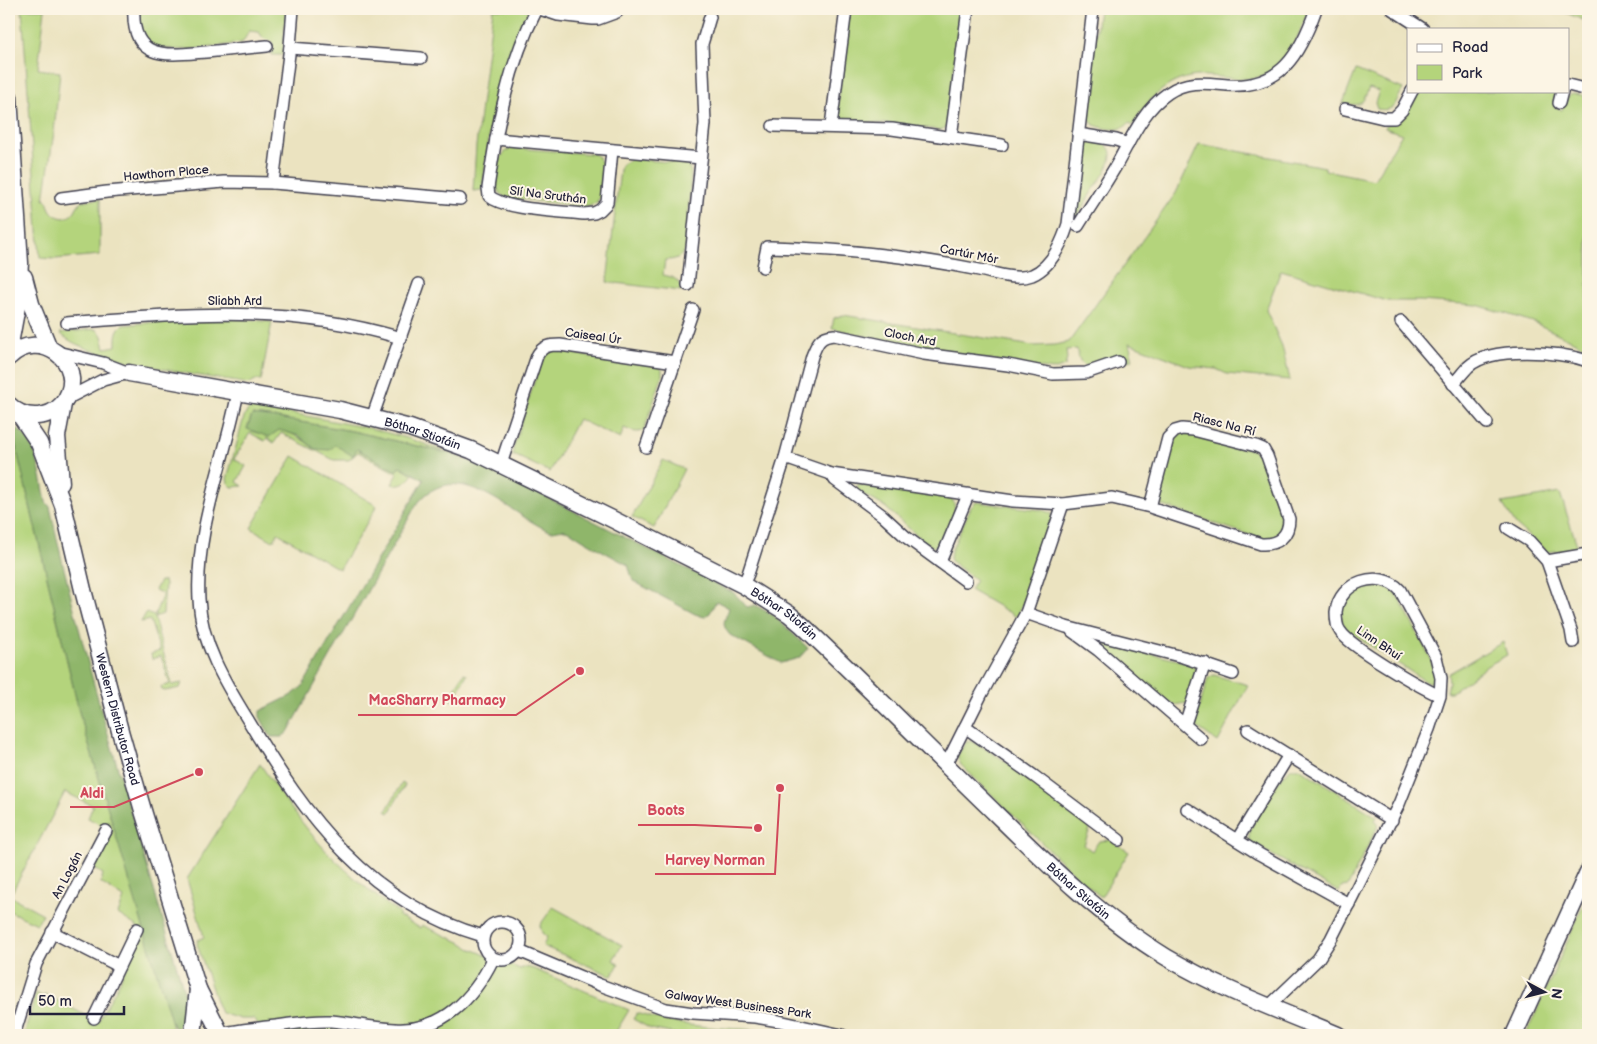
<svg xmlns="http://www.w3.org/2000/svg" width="1597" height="1044" viewBox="0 0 1597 1044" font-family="'Balsamiq Sans',sans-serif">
	<rect width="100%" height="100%" fill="#fcf5e5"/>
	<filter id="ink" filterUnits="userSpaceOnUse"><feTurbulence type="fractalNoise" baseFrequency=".02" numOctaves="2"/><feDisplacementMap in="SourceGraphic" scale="10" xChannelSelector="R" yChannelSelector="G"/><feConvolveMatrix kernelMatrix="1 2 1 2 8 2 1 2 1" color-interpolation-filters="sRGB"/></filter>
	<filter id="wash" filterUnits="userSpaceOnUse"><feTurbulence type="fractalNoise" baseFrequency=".0096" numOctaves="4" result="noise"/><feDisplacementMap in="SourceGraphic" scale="20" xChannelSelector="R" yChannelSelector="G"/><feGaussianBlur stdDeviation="1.12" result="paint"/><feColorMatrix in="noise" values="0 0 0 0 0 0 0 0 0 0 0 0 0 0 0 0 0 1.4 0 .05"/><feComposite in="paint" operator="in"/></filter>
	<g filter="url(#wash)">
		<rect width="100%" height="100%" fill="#ebe3c0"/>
		<g fill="#b4d47b" stroke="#6b7b5b">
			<path d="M22,9H45L38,69L60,72L54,132L44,200L47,201C50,211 53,217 65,218C78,214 75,204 83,201C87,199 95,200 100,199V255L55,259L40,258Z"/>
			<path d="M139,9H286L283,55H272V42L263,38L259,32L249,31L243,42L240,43C217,46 160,58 145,39C138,31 139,19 139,9Z"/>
			<path d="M493,9H530C514,43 501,76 493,114C488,139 486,165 482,190L473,191L476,146Z"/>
			<path d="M848,9H961L948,120C947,126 946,129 939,130L904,125L844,121L837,114Z"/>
			<path d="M1099,9H1309C1301,28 1294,52 1278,66C1251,91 1219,71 1190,77C1162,83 1146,103 1133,125L1129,123C1120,133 1106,129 1094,125L1089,119H1085Z"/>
			<path d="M1564,9H1588V22L1564,12Z"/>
			<path d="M1356,70L1403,89C1394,104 1396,112 1377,109L1375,103L1379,91L1369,88C1362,104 1362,107 1343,103Z"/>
			<path d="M1417,91H1555L1554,106L1562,110C1568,92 1571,92 1588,97V122L1586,128L1588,129V348L1533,322L1477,305L1421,301H1387L1281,270L1266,310L1282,346L1290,380L1227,374L1216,369L1189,366L1129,343L1133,360C1126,362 1120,356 1113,358C1096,360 1081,379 1077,349L1066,350L1067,359L1065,366L1053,370L910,347L832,328L834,318L843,315L1033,346L1054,345L1069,342L1176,193L1199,144L1325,167V170L1374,180L1402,134L1385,128L1387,124L1401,120Z"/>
			<path d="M1083,142C1131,139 1106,172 1091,193C1086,201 1081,213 1074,219Z"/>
			<path d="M512,148L594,154L599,158L604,167L601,195L597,202L588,207L504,197C488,187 495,153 512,148Z"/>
			<path d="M632,159L682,163L688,166L691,172L686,248C681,258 676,260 665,260L663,275C673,277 680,279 681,291L607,282L620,170L622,164Z"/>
			<path d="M193,319H244L272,322L261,381L255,380L249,384C206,376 87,361 60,333L95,329C104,333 102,340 105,348L116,346C116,338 115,331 122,325Z"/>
			<path d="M554,350L598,358L651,363L658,365L662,369V377L644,430C637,434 631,431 624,428L620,439L578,419L550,472L516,456H513V449L542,357L546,353Z"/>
			<path d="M254,406L369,428L407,438L456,455L352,431L277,418L252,415L247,428C262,438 267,427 281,430C295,434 304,440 315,449L334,445L357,449L396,471L400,466L413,474C408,481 402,488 392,484L398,474L358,452L349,460H334L281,433L274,443L267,438L265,441L250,433L234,459L246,466L237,482L243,486L232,487L228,483L227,479L244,417L248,410Z"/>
			<path d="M9,424L11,426L80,715L172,1020V1027L168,1035H24L36,993L44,997L45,994L98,1022L120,981L130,953L142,930L118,914L124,898L101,883L103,874L93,868L112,831L88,818L93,806L65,792L10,896L43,914L37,924L9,911Z"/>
			<path d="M1187,433L1253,450L1261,456L1284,521C1282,534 1274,539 1261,539L1161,505L1158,498L1174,440L1179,434Z"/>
			<path d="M293,456L377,506L339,569L278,533L273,541L251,528Z"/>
			<path d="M663,460L684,469L654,528L632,517Z"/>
			<path d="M858,484L943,496L952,499C960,513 948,530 943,544L932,547L921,539L885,507L858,491L857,488Z"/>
			<path d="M1560,493L1578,548L1547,552L1516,525L1502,503Z"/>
			<path d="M976,502L1042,510L1051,513L1052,518L1050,526L1031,584L1017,617L970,590L976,580L952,562L950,558L951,551L971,507Z"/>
			<path d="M160,581H164L165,585L163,614L154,617L172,685L182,683L180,688L165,691L162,690L161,687L170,684L161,656L152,659L151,654L160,651L150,620L141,622L146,613L154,616L163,594L155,590Z"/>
			<path d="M1369,585C1379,585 1388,586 1396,593L1431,659L1436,681L1434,683L1425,681L1345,629C1334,608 1349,591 1369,585Z"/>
			<path d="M1102,642L1186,662L1194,667L1196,672L1187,703L1175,705L1161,698L1099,646Z"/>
			<path d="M1503,642L1507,655L1487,666L1452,692H1447L1449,682L1448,674Z"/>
			<path d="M464,673L467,674L453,701L449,699Z"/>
			<path d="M1214,675L1248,685L1218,742L1197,727L1195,722L1208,678Z"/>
			<path d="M972,741C1014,764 1051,795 1088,824L1090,829L1084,845L1092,851L1099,841L1110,840L1129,852L1101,897L1071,871L961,765L957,756L966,742Z"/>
			<path d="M260,764C281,795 303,826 328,853C350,875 374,895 399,913V916L420,928L422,925L464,944L469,948L520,969L526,967L534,969L629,1010L614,1035H265L254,1019H240L221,1013L216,1001L197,944L198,940L204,937L187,879Z"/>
			<path d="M1292,768H1299L1377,817L1375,820L1378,824L1377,828L1348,886L1342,887L1339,892L1251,843L1249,838C1248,824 1280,775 1292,768Z"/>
			<path d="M402,783L405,785L389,813L386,811Z"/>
			<path d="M1588,906V1035H1526L1582,908Z"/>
			<path d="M553,907L622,945L613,960L619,964L612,976L543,946L547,937L542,933L540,925Z"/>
			<path d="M637,1013C660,1021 684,1025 709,1027C728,1029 763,1028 779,1035H680L651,1029L633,1019Z"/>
		</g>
		<g fill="#8fb66b" stroke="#586c53">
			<path d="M252,415L277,418L352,431L456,455L513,480L734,593L747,607L755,605L774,616L808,648L799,658L781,663L730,635C720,623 725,621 729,608L716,601L710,613L704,617L695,614L633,581L628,565C613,557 597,548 582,539C577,536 571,531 565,530C559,528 553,533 547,530C506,511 453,453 415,507L288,732L282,737H271L260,717V711L292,695L302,687L424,480L400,466L396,471L357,449L353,456L335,445L330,450L315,449L299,436L279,430L269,437L247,429Z"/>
			<path d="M11,426C37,434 41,478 46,502L50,507C85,670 137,830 184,991C187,1006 186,1018 176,1030L172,1024L80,715Z"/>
		</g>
	</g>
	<g filter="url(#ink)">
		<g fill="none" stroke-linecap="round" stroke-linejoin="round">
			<g stroke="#403f4f" stroke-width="14">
				<g id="street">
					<path d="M134,9C131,62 168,55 206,52C226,50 247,48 267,46"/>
					<path d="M537,9C508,65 497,126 488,188L489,196C505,210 560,211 584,214L594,213L600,210L607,203L612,150"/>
					<path d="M540,9L558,15L593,19H598L617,12"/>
					<path d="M1392,9L1423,29"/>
					<path d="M290,48L421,58"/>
					<path d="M1568,85L1588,90"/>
					<path d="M1559,103L1562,91"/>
					<path d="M1345,109L1383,118H1394L1402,110L1412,91"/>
					<path d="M773,126L892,129L1002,145"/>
					<path d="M831,126L846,9"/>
					<path d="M1078,134L1116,140L1128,144"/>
					<path d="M951,137L968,9"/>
					<path d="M496,139L701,158"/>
					<path d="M273,183L290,46L293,9"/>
					<path d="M61,198L107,192L224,182L273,183L460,199"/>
					<path d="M1078,226C1091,205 1105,185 1117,164C1131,139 1143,110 1168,93C1187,80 1205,83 1227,85C1281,89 1300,54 1316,9"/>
					<path d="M763,267L767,247H771C842,249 910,256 979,270C995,273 1016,281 1032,275C1051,267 1062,243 1068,224L1093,9"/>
					<path d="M688,285L705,124L702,44L710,17"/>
					<path d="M1401,322L1487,423"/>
					<path d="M67,323C182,314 288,304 401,338"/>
					<path d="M57,352L103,363L129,373"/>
					<path d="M1453,384C1458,379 1463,372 1468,367C1492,345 1560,352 1588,361"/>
					<path d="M238,392C225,460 195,528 199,599C201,643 225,683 248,720C306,818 369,903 483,936"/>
					<path d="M66,399L103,380L129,373"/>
					<path d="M372,418L419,284"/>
					<path d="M646,447L693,310"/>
					<path d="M785,458L831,474L1013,501L1063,504L1112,498L1150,507L1261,544C1278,545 1289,536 1289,519L1267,456L1263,449L1256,446L1193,430L1182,429L1175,431L1168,438L1150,507"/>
					<path d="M501,464L537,356C542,346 549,345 560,345L675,362"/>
					<path d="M831,474L835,480L882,515L906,537L966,581"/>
					<path d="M1508,528L1529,541L1547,561L1571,630L1573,642"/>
					<path d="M1547,561L1588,554"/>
					<path d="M940,562L968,495"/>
					<path d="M743,585L748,574L785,458L812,356C817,344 819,336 834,335L924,354L1008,365L1053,374L1086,373L1118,362"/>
					<path d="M1026,613L1066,627L1183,657L1233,674"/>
					<path d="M1072,631L1098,650L1201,739"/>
					<path d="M1185,724L1205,663"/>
					<path d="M965,727L1034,776L1119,840"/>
					<path d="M1248,730L1392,820"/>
					<path d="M946,765L981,695L1026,613L1063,504"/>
					<path d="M1187,809L1259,854L1349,904"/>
					<path d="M1237,840L1289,755"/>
					<circle cx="502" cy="941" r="19"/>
					<path d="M52,932L119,966"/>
					<path d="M519,951L600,985L666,1009L693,1013L755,1017L779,1021L842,1035"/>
					<path d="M1269,1006L1318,959L1331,939L1399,804L1429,729L1440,696L1441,678L1436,657L1400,590C1379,568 1339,582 1336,612C1336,618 1336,626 1340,631C1350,647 1420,687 1440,696"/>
					<path d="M94,1018L137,929"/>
					<path d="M225,1033C239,1030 253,1029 267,1027C289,1025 307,1020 331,1021C352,1023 373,1028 395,1029C442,1032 474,998 493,959"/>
					<path d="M14,1035L36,964L106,831"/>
				</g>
			</g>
			<g stroke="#403f4f" stroke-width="19">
				<g id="secondary">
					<path d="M9,97L20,263L17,306L9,349"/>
					<path d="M24,277L31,304L49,348"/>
					<path d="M9,357C39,327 87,362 66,399C61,407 53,413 44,415C31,418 19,415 9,405"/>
					<path id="s1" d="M129,373L340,410L410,428L449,442L471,450L610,518L743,585L789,614L802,625C866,685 927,747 990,808C1044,861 1100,917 1166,957C1220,989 1281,1011 1338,1035"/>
					<path id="s2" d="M18,412L39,443L63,505L83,590L120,731L144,814L198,989L219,1031"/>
					<path d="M61,483L57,436L63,404"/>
					<path d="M193,1035L198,989"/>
					<path d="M1514,1035L1588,872"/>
				</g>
			</g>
			<use href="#street" stroke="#fff" stroke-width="11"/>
			<use href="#secondary" stroke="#fff" stroke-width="16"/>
		</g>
	</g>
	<g text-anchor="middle" stroke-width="4" stroke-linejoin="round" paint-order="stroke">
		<g font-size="12" fill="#22223b" stroke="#fcf5e5">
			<text transform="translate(166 173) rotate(-5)" y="4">Hawthorn Place</text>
			<text transform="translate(548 195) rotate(7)" y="4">Slí Na Sruthán</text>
			<text transform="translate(969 254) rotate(11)" y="4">Cartúr Mór</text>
			<text x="235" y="305">Sliabh Ard</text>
			<text transform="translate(593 336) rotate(8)" y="4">Caiseal Úr</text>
			<text transform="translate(910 337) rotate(11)" y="4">Cloch Ard</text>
			<text transform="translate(1224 424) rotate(14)" y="4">Riasc Na Rí</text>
			<text dy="4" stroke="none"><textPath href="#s1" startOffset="300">Bóthar Stiofáin</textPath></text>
			<text dy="4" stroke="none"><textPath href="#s1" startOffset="705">Bóthar Stiofáin</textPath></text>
			<text transform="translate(1379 643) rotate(34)" y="4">Linn Bhuí</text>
			<text dy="4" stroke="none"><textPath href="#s2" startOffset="325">Western Distributor Road</textPath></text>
			<text transform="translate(67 875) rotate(-62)" y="4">An Logán</text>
			<text dy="4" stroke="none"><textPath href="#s1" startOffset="1110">Bóthar Stiofáin</textPath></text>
			<text transform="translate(738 1004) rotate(8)" y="4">Galway West Business Park</text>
		</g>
	</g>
	<path fill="none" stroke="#d1495b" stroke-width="2" d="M580 671L516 715H358M199 772L114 807H70M758 828L695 825H638M780 788L775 874H655"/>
	<g fill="#d1495b" stroke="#fcf5e5" stroke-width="2">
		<circle cx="580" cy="671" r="5"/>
		<circle cx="199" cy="772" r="5"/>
		<circle cx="758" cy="828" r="5"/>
		<circle cx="780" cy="788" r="5"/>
	</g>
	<g font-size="14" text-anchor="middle" font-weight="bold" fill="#d1495b" stroke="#fcf5e5" stroke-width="4" stroke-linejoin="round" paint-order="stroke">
		<text x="437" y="705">MacSharry Pharmacy</text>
		<text x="92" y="798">Aldi</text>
		<text x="666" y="815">Boots</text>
		<text x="715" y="865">Harvey Norman</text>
	</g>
	<rect width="1597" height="1044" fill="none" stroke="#fcf5e5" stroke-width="30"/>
	<rect x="1407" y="28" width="162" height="65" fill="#fcf5e5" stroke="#a5a1a1"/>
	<rect x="1417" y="44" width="25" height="8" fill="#ffffff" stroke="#a5a1a1"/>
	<text x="1452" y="52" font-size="15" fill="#22223b">Road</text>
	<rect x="1417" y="65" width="25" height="15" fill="#b4d47b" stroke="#a5a1a1"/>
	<text x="1452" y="78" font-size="15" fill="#22223b">Park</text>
	<g transform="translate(1544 992) rotate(97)" stroke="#fcf5e5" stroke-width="4" paint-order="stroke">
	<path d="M0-4L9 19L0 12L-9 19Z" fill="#22223b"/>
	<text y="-8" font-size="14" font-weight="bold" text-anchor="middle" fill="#22223b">N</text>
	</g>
	<path d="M30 1006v8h94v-8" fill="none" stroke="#22223b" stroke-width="2.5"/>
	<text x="38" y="1006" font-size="15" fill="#22223b" stroke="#fcf5e5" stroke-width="4" paint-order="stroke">50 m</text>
</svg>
